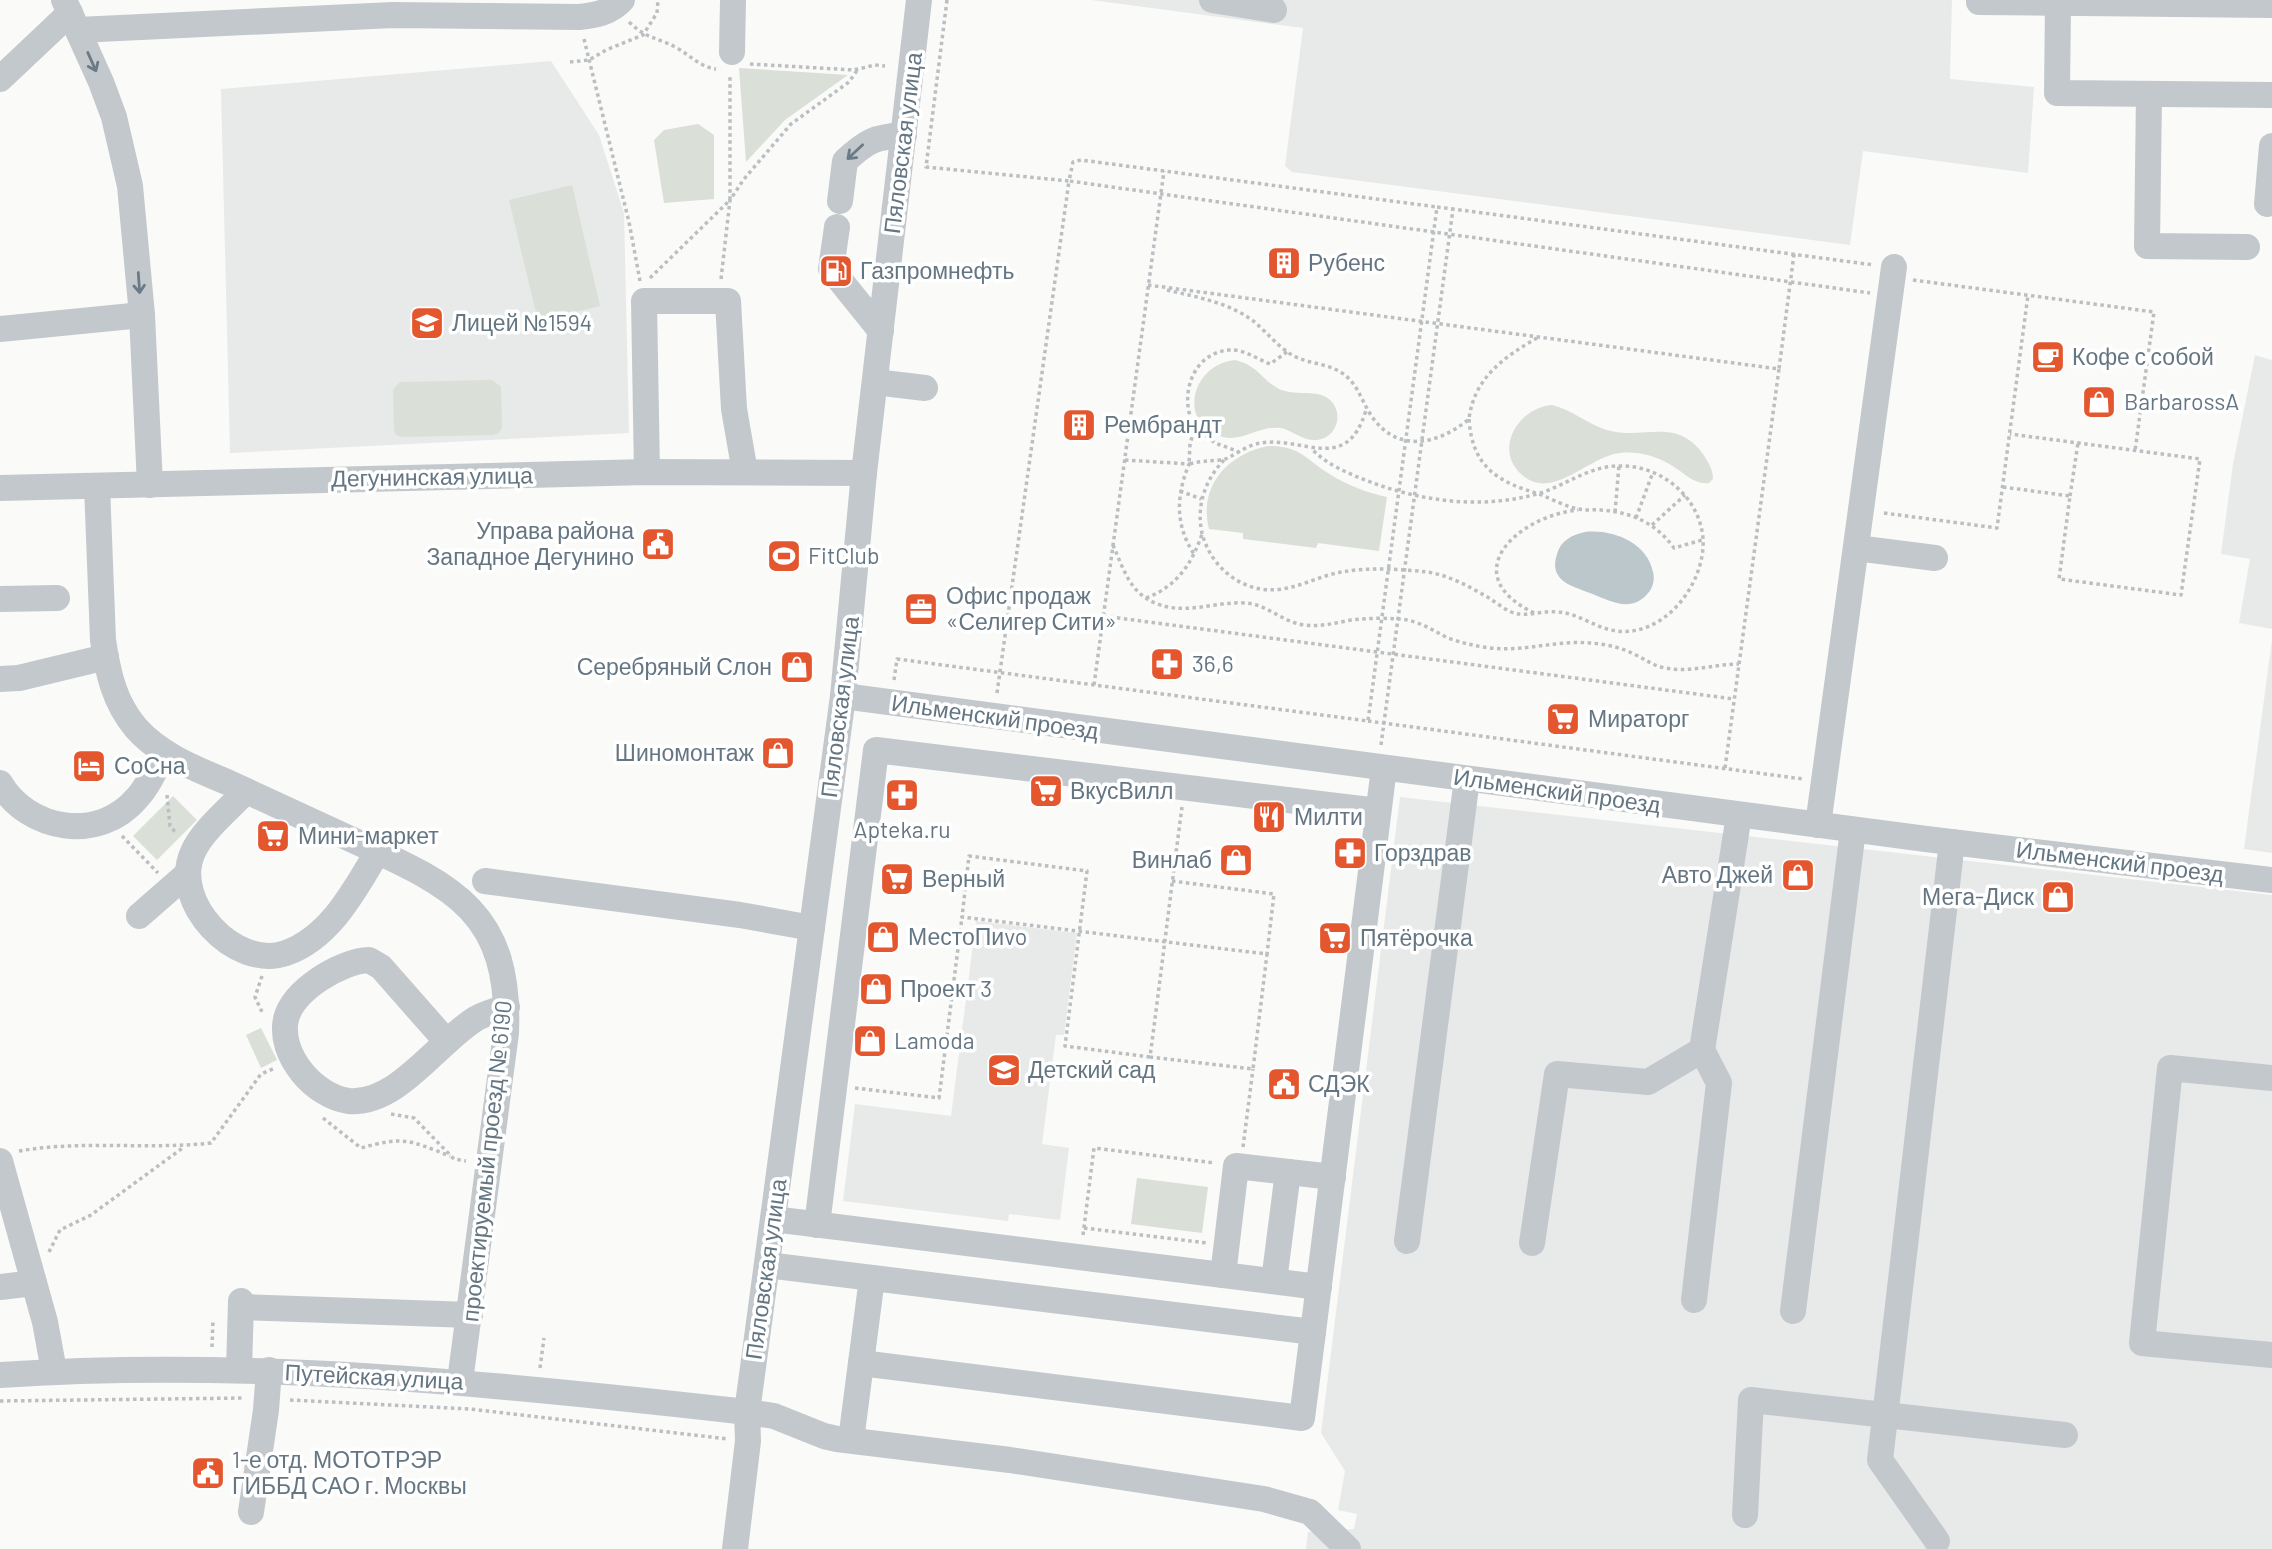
<svg xmlns="http://www.w3.org/2000/svg" width="2272" height="1549" viewBox="0 0 2272 1549" font-family="Barlow,sans-serif">
	<rect width="100%" height="100%" fill="#fafaf8"/>
	<g fill="#e8e9e9">
		<path d="M1091,0H1952L1950,79L2034,87L2028,173L1863,151L1850,245L1292,172L1285,166L1303,28Z"/>
		<path d="M551,61L599,135L624,213L629,433L230,453L221,89Z"/>
		<path d="M2255,355L2272,360V629L2239,623L2250,559L2221,554L2233,464Z"/>
		<path d="M2272,640V853L2244,849Z"/>
		<path d="M1400,797L2272,895V1549H1306L1308,1532L1354,1529L1357,1514L1338,1510L1345,1471L1321,1433Z"/>
		<path d="M976,921L1077,933L1064,1035H1056L1042,1144L1069,1148L1060,1220L1009,1214L1008,1221L843,1201L855,1104L951,1116Z"/>
	</g>
	<g fill="#dadfd7">
		<path d="M739,68L848,75L785,120L746,162Z"/>
		<path d="M698,124L714,135V199L664,203L654,140L664,130Z"/>
		<path d="M572,185L600,306L538,321L509,200Z"/>
		<path d="M1235,360C1257,365 1261,379 1279,389C1295,396 1314,390 1326,397C1346,409 1338,439 1316,440C1303,441 1293,431 1281,428C1261,425 1243,442 1223,437C1178,427 1189,365 1235,360Z"/>
		<path d="M492,380L501,387L502,427L499,433L493,435L401,437L396,435L394,430L393,390L400,382Z"/>
		<path d="M1552,405C1573,410 1587,424 1607,430C1644,441 1675,416 1703,454C1708,462 1713,469 1713,479L1709,483C1694,485 1683,472 1671,465C1656,456 1638,451 1620,453C1590,456 1555,498 1526,478C1491,454 1516,408 1552,405Z"/>
		<path d="M1268,446C1299,445 1307,460 1331,475C1347,485 1368,493 1387,497L1379,551L1318,543L1316,548L1243,539V533L1209,529C1198,486 1228,454 1268,446Z"/>
		<path d="M173,796L197,820L157,860L133,836Z"/>
		<path d="M261,1028L277,1060L261,1068L246,1035Z"/>
		<path d="M1137,1178L1208,1187L1202,1233L1131,1224Z"/>
	</g>
	<path fill="#bbc7cb" d="M1585,532C1612,529 1647,542 1653,572C1655,579 1653,587 1649,592C1632,614 1610,601 1590,593C1572,586 1548,581 1557,554C1561,540 1572,535 1585,532Z"/>
	<g fill="none" stroke-linecap="round" stroke-linejoin="round">
		<g stroke="#bbbfc2" stroke-width="3.5" stroke-dasharray="3.5 3.5" stroke-linecap="butt">
			<path d="M947,0L926,167L1069,181L1073,162L1081,160L1437,207"/>
			<path d="M629,22C648,40 657,37 677,48C691,56 700,67 716,69"/>
			<path d="M584,39L629,222L640,281"/>
			<path d="M570,62L589,60L606,50L643,35L657,13L658,0"/>
			<path d="M750,64L854,70L875,65L885,66"/>
			<path d="M650,278L730,200V74"/>
			<path d="M721,279L730,200L744,179L791,124L849,82L858,69"/>
			<path d="M1913,280L2154,312L2135,451"/>
			<path d="M1148,285L1779,369L1794,254"/>
			<path d="M1167,290C1196,297 1227,302 1252,320C1266,331 1277,346 1292,355C1308,364 1327,363 1342,373C1357,383 1360,397 1369,412C1394,454 1437,446 1469,419C1474,378 1504,357 1537,338"/>
			<path d="M1287,352L1270,364C1257,359 1244,349 1229,350C1191,353 1178,399 1195,427L1190,444L1189,464C1200,461 1210,461 1222,460C1230,459 1245,445 1261,443C1303,436 1347,475 1366,410"/>
			<path d="M1469,419C1472,467 1498,482 1539,494C1552,499 1566,507 1579,509C1586,511 1594,509 1601,510C1631,512 1656,523 1674,548L1702,540"/>
			<path d="M1195,427L1215,443L1237,451"/>
			<path d="M1125,460L1189,464C1176,496 1175,525 1194,554"/>
			<path d="M1224,460C1205,480 1196,506 1202,533C1211,569 1245,595 1282,589C1303,586 1322,575 1342,572C1368,567 1401,569 1427,572C1449,575 1470,587 1489,598C1497,603 1505,610 1514,613C1528,617 1544,610 1559,612C1580,614 1597,629 1617,631C1665,637 1706,583 1703,538C1699,495 1659,464 1617,466C1587,467 1565,486 1537,494C1478,510 1417,501 1360,478C1343,471 1325,463 1312,449"/>
			<path d="M2003,487L2070,496L2059,579L2181,595L2200,459L2010,434"/>
			<path d="M1180,491L1201,499"/>
			<path d="M2070,496L2078,443"/>
			<path d="M1615,512L1619,465"/>
			<path d="M1884,513L1997,528L2028,295"/>
			<path d="M1636,518L1653,472"/>
			<path d="M1652,525L1685,495"/>
			<path d="M1113,545C1123,568 1130,593 1155,603C1185,616 1215,601 1245,603C1267,604 1282,622 1304,625C1321,627 1335,623 1351,620C1367,618 1384,618 1399,619C1418,620 1432,630 1448,638C1462,643 1475,646 1490,648C1524,652 1556,640 1590,643C1606,644 1623,648 1636,655C1646,660 1654,666 1665,668C1690,673 1714,664 1739,664"/>
			<path d="M1146,598C1176,587 1192,564 1202,534"/>
			<path d="M1534,613C1454,574 1518,516 1578,510"/>
			<path d="M1103,616L1734,699"/>
			<path d="M894,680L897,659L1368,721L1437,207L1453,209"/>
			<path d="M1094,685L1164,171"/>
			<path d="M997,693L1069,181L1870,293"/>
			<path d="M1368,721L1803,779"/>
			<path d="M1381,745L1453,209L1874,265"/>
			<path d="M1725,768L1779,369"/>
			<path d="M167,795L170,826L177,834"/>
			<path d="M122,836L158,873"/>
			<path d="M1172,881L1274,894L1267,954"/>
			<path d="M262,976L255,997L263,1014"/>
			<path d="M1150,1057L1065,1046L1087,871L969,856L962,917C1063,929 1165,942 1267,954L1253,1069L1150,1057C1161,974 1171,890 1182,807"/>
			<path d="M855,1088L939,1098L962,917"/>
			<path d="M391,1114L414,1118L454,1159L466,1161"/>
			<path d="M323,1118L361,1148C405,1136 408,1140 450,1156"/>
			<path d="M1243,1147L1253,1069"/>
			<path d="M19,1151C82,1140 147,1150 211,1143L261,1074L275,1068"/>
			<path d="M1084,1228L1207,1243"/>
			<path d="M1083,1235L1094,1148L1215,1163"/>
			<path d="M49,1252L60,1230L91,1215L184,1147"/>
			<path d="M212,1347L213,1320"/>
			<path d="M540,1368L544,1338"/>
			<path d="M290,1400L470,1409L728,1439"/>
			<path d="M0,1401L244,1398"/>
		</g>
		<g stroke="#c3c8cc" stroke-width="26">
			<path d="M64,0L101,82L114,117L130,186L142,315L150,485"/>
			<path d="M1212,0L1274,10"/>
			<path d="M1979,0V2L2272,5"/>
			<path d="M2058,3L2057,93L2272,95"/>
			<path d="M78,30L393,15L579,17C596,15 610,13 622,0"/>
			<path d="M732,52L733,0"/>
			<path d="M0,79L70,13"/>
			<path d="M2149,94L2147,246L2247,247"/>
			<path d="M840,201L845,161C867,141 874,137 904,135"/>
			<path d="M2267,204L2272,146"/>
			<path d="M837,227L831,269L881,331"/>
			<path d="M0,329L142,315"/>
			<path d="M875,382L925,388"/>
			<path d="M647,472L644,301H728L734,409L745,472"/>
			<path d="M97,486L103,640C108,673 114,702 136,728C160,755 194,768 227,782C270,802 314,822 357,842C455,887 511,913 506,1033L460,1381"/>
			<path d="M0,488L647,472L864,473"/>
			<path d="M1856,548L1935,558"/>
			<path d="M0,599L57,598"/>
			<path d="M0,679L19,678L106,657"/>
			<path d="M843,696L1926,839L2272,880"/>
			<path d="M0,783C28,831 99,843 137,798C149,785 156,768 164,752"/>
			<path d="M246,791C230,808 202,831 193,852C170,901 235,971 286,953C331,937 355,889 378,851"/>
			<path d="M1818,825L1894,267"/>
			<path d="M485,881L740,915L812,928"/>
			<path d="M139,916L187,874"/>
			<path d="M447,1042L381,967L369,960C341,961 293,990 286,1019C278,1055 315,1097 349,1101C398,1105 438,1041 477,1018C486,1013 497,1010 507,1007"/>
			<path d="M2272,1078L2170,1068L2142,1343L2272,1355"/>
			<path d="M0,1161L45,1322L54,1371"/>
			<path d="M773,1219L1319,1287"/>
			<path d="M817,1225L876,750L1378,811"/>
			<path d="M1407,1241L1467,779"/>
			<path d="M1532,1243L1557,1074L1648,1082L1702,1050L1739,815"/>
			<path d="M767,1265L1313,1332L1302,1418L861,1363"/>
			<path d="M1223,1275L1236,1166L1333,1177"/>
			<path d="M1274,1281L1288,1172"/>
			<path d="M0,1287L34,1283"/>
			<path d="M1694,1300L1719,1083L1702,1050"/>
			<path d="M241,1307L470,1315"/>
			<path d="M1793,1311L1853,830"/>
			<path d="M1313,1332L1384,768"/>
			<path d="M239,1370L241,1301"/>
			<path d="M0,1375C250,1358 499,1384 747,1412L774,1416L824,1436L837,1439L1010,1460L1264,1499L1310,1512L1348,1549"/>
			<path d="M851,1440L872,1278"/>
			<path d="M251,1512L266,1410L269,1370"/>
			<path d="M1745,1515L1751,1400L2065,1435"/>
			<path d="M1937,1541L1880,1460L1952,842"/>
			<path d="M735,1549L748,1441L747,1412L843,696L864,473L919,0"/>
		</g>
	</g>
	<defs><path id="oneway-shaft" d="M-6 0H5M1.5-3L5.5 0L1.5 3" fill="none" stroke-width="1.6" stroke-linecap="round" stroke-linejoin="round" transform="scale(1.75)"/></defs>
	<g stroke="#6a7a87">
		<use href="#oneway-shaft" transform="translate(92 62) rotate(66)"/>
		<use href="#oneway-shaft" transform="translate(855 152) rotate(137)"/>
		<use href="#oneway-shaft" transform="translate(139 283) rotate(86)"/>
	</g>
	<defs>
		<g id="building-square" transform="scale(1.75)"><rect x="-9" y="-9" width="18" height="18" rx="4" fill="#e4572e" stroke="#fff"/><path d="M-4-6H4V6H1V3H-1V6H-4ZM-2.5-4.3h1.7v1.8h-1.7ZM.8-4.3h1.7v1.8H.8ZM-2.5-1h1.7V.8h-1.7ZM.8-1h1.7V.8H.8Z" fill="#fff"/></g>
		<g id="fuel-square" transform="scale(1.75)"><rect x="-9" y="-9" width="18" height="18" rx="4" fill="#e4572e" stroke="#fff"/><path d="M-5.5-6h7V0h2V4h1.3V-2.5L3-4.5l.8-.8L6-3V5H2.5V1h-1V6h-7ZM-4.2-4.7v3.2H.2V-4.7Z" fill="#fff"/></g>
		<g id="school-square" transform="scale(1.75)"><rect x="-9" y="-9" width="18" height="18" rx="4" fill="#e4572e" stroke="#fff"/><path d="M0-5L7-2L0 1L-7-2ZM-4 1L0 2.5L4 1V4Q0 6-4 4Z" fill="#fff"/></g>
		<g id="cafe-square" transform="scale(1.75)"><rect x="-9" y="-9" width="18" height="18" rx="4" fill="#e4572e" stroke="#fff"/><path d="M-5.5-4.5H6V0H3Q3 3.5 0 3.5H-2.5Q-5.5 3.5-5.5 0ZM3-3.2v2h1.7v-2ZM-6 4.5H4V6H-6Z" fill="#fff"/></g>
		<g id="shop-square" transform="scale(1.75)"><rect x="-9" y="-9" width="18" height="18" rx="4" fill="#e4572e" stroke="#fff"/><path d="M-5-2.5h2.3a2.7 3.5 0 0 1 5.4 0H5L5.5 6h-11ZM-1.5-2.5h3a1.5 2.3 0 0 0-3 0Z" fill="#fff"/></g>
		<g id="civic-square" transform="scale(1.75)"><rect x="-9" y="-9" width="18" height="18" rx="4" fill="#e4572e" stroke="#fff"/><path d="M-.6-6.5H3V-4.5H.6V-3L4-1V1h2V6H-6V1h2V-1L-.6-3ZM-1.2 2.5V6h2.4V2.5Z" fill="#fff"/></g>
		<g id="stadium-square" transform="scale(1.75)"><rect x="-9" y="-9" width="18" height="18" rx="4" fill="#e4572e" stroke="#fff"/><path d="M0-5a6.5 5 0 1 0 0 10a6.5 5 0 1 0 0-10ZM-3.5-1.8h7v3.6h-7Z" fill="#fff"/></g>
		<g id="office-square" transform="scale(1.75)"><rect x="-9" y="-9" width="18" height="18" rx="4" fill="#e4572e" stroke="#fff"/><path d="M-6-3h4V-5.5h4V-3h4V5H-6ZM-1-4.5V-3h2v-1.5ZM-6 0V1H6V0Z" fill="#fff"/></g>
		<g id="pharmacy-square" transform="scale(1.75)"><rect x="-9" y="-9" width="18" height="18" rx="4" fill="#e4572e" stroke="#fff"/><path d="M-2-6h4v4h4v4h-4v4h-4v-4h-4v-4h4Z" fill="#fff"/></g>
		<g id="supermarket-square" transform="scale(1.75)"><rect x="-9" y="-9" width="18" height="18" rx="4" fill="#e4572e" stroke="#fff"/><path d="M-6-5.5h2.5l.6 2H6L4.5 2H-2.5L-4.4-4H-6ZM-1.5 3.2a1.3 1.3 0 1 0 .1 0ZM3 3.2a1.3 1.3 0 1 0 .1 0Z" fill="#fff"/></g>
		<g id="hotel-square" transform="scale(1.75)"><rect x="-9" y="-9" width="18" height="18" rx="4" fill="#e4572e" stroke="#fff"/><path d="M-6-4.5h1.5V1H6V5H4.5V3h-9V5H-6ZM-4 0a1.8 1.8 0 1 1 3.6 0ZM.5 0V-2.5h3Q6-2.5 6 0Z" fill="#fff"/></g>
		<g id="restaurant-square" transform="scale(1.75)"><rect x="-9" y="-9" width="18" height="18" rx="4" fill="#e4572e" stroke="#fff"/><path d="M-5-6h1v4h1v-4h1v4h1v-4h1v5L-1.5 .5V6h-2V.5L-5-1ZM5-6V6H3V1.5H1.5Q1.5-4 5-6Z" fill="#fff"/></g>
	</defs>
	<g fill-rule="evenodd">
		<use href="#building-square" x="1284" y="263"/>
		<use href="#fuel-square" x="836" y="271"/>
		<use href="#school-square" x="427" y="323"/>
		<use href="#cafe-square" x="2048" y="357"/>
		<use href="#shop-square" x="2099" y="402"/>
		<use href="#building-square" x="1079" y="425"/>
		<use href="#civic-square" x="658" y="544"/>
		<use href="#stadium-square" x="784" y="556"/>
		<use href="#office-square" x="921" y="609"/>
		<use href="#pharmacy-square" x="1167" y="664"/>
		<use href="#shop-square" x="797" y="667"/>
		<use href="#supermarket-square" x="1563" y="719"/>
		<use href="#shop-square" x="778" y="753"/>
		<use href="#hotel-square" x="89" y="766"/>
		<use href="#supermarket-square" x="1046" y="791"/>
		<use href="#pharmacy-square" x="902" y="795"/>
		<use href="#restaurant-square" x="1269" y="817"/>
		<use href="#supermarket-square" x="273" y="836"/>
		<use href="#pharmacy-square" x="1350" y="853"/>
		<use href="#shop-square" x="1236" y="860"/>
		<use href="#shop-square" x="1798" y="875"/>
		<use href="#supermarket-square" x="897" y="879"/>
		<use href="#shop-square" x="2058" y="897"/>
		<use href="#shop-square" x="883" y="937"/>
		<use href="#supermarket-square" x="1335" y="938"/>
		<use href="#shop-square" x="876" y="989"/>
		<use href="#shop-square" x="870" y="1041"/>
		<use href="#school-square" x="1004" y="1070"/>
		<use href="#civic-square" x="1284" y="1084"/>
		<use href="#civic-square" x="208" y="1473"/>
	</g>
	<g text-anchor="middle" stroke-width="7" stroke-linejoin="round" paint-order="stroke">
		<g font-size="23" fill="#657683" stroke="#fff">
			<text transform="translate(903 143) rotate(-83)" y="8">Пяловская улица</text>
			<text transform="translate(432 477) rotate(-1)" y="8">Дегунинская улица</text>
			<text transform="translate(840 707) rotate(-83)" y="8">Пяловская улица</text>
			<text transform="translate(995 717) rotate(8)" y="8">Ильменский проезд</text>
			<text transform="translate(1557 791) rotate(8)" y="8">Ильменский проезд</text>
			<text transform="translate(2120 862) rotate(7)" y="8">Ильменский проезд</text>
			<text transform="translate(487 1161) rotate(-84)" y="8">проектируемый проезд № 6190</text>
			<text transform="translate(766 1269) rotate(-82)" y="8">Пяловская улица</text>
			<text transform="translate(374 1377) rotate(3)" y="8">Путейская улица</text>
		</g>
		<g font-size="23" fill="#657683" stroke="#fff" text-anchor="start">
			<text x="1308" y="271">Рубенс</text>
			<text x="860" y="279">Газпромнефть</text>
			<text x="452" y="331">Лицей №1594</text>
			<text x="2072" y="365">Кофе с собой</text>
			<text x="2124" y="410">BarbarossA</text>
			<text x="1104" y="433">Рембрандт</text>
			<text x="634" y="539" text-anchor="end">Управа района<tspan x="634" dy="26">Западное Дегунино</tspan></text>
			<text x="808" y="564">FitClub</text>
			<text x="946" y="604">Офис продаж<tspan x="946" dy="26">«Селигер Сити»</tspan></text>
			<text x="1192" y="672">36,6</text>
			<text x="772" y="675" text-anchor="end">Серебряный Слон</text>
			<text x="1588" y="727">Мираторг</text>
			<text x="754" y="761" text-anchor="end">Шиномонтаж</text>
			<text x="114" y="774">СоСна</text>
			<text x="1070" y="799">ВкусВилл</text>
			<text x="1294" y="825">Милти</text>
			<text x="902" y="838" text-anchor="middle">Apteka.ru</text>
			<text x="298" y="844">Мини-маркет</text>
			<text x="1374" y="861">Горздрав</text>
			<text x="1212" y="868" text-anchor="end">Винлаб</text>
			<text x="1773" y="883" text-anchor="end">Авто Джей</text>
			<text x="922" y="887">Верный</text>
			<text x="2034" y="905" text-anchor="end">Мега-Диск</text>
			<text x="908" y="945">МестоПиvo</text>
			<text x="1360" y="946">Пятёрочка</text>
			<text x="900" y="997">Проект 3</text>
			<text x="894" y="1049">Lamoda</text>
			<text x="1028" y="1078">Детский сад</text>
			<text x="1308" y="1092">СДЭК</text>
			<text x="232" y="1468">1-е отд. МОТОТРЭР<tspan x="232" dy="26">ГИББД САО г. Москвы</tspan></text>
		</g>
	</g>
</svg>
